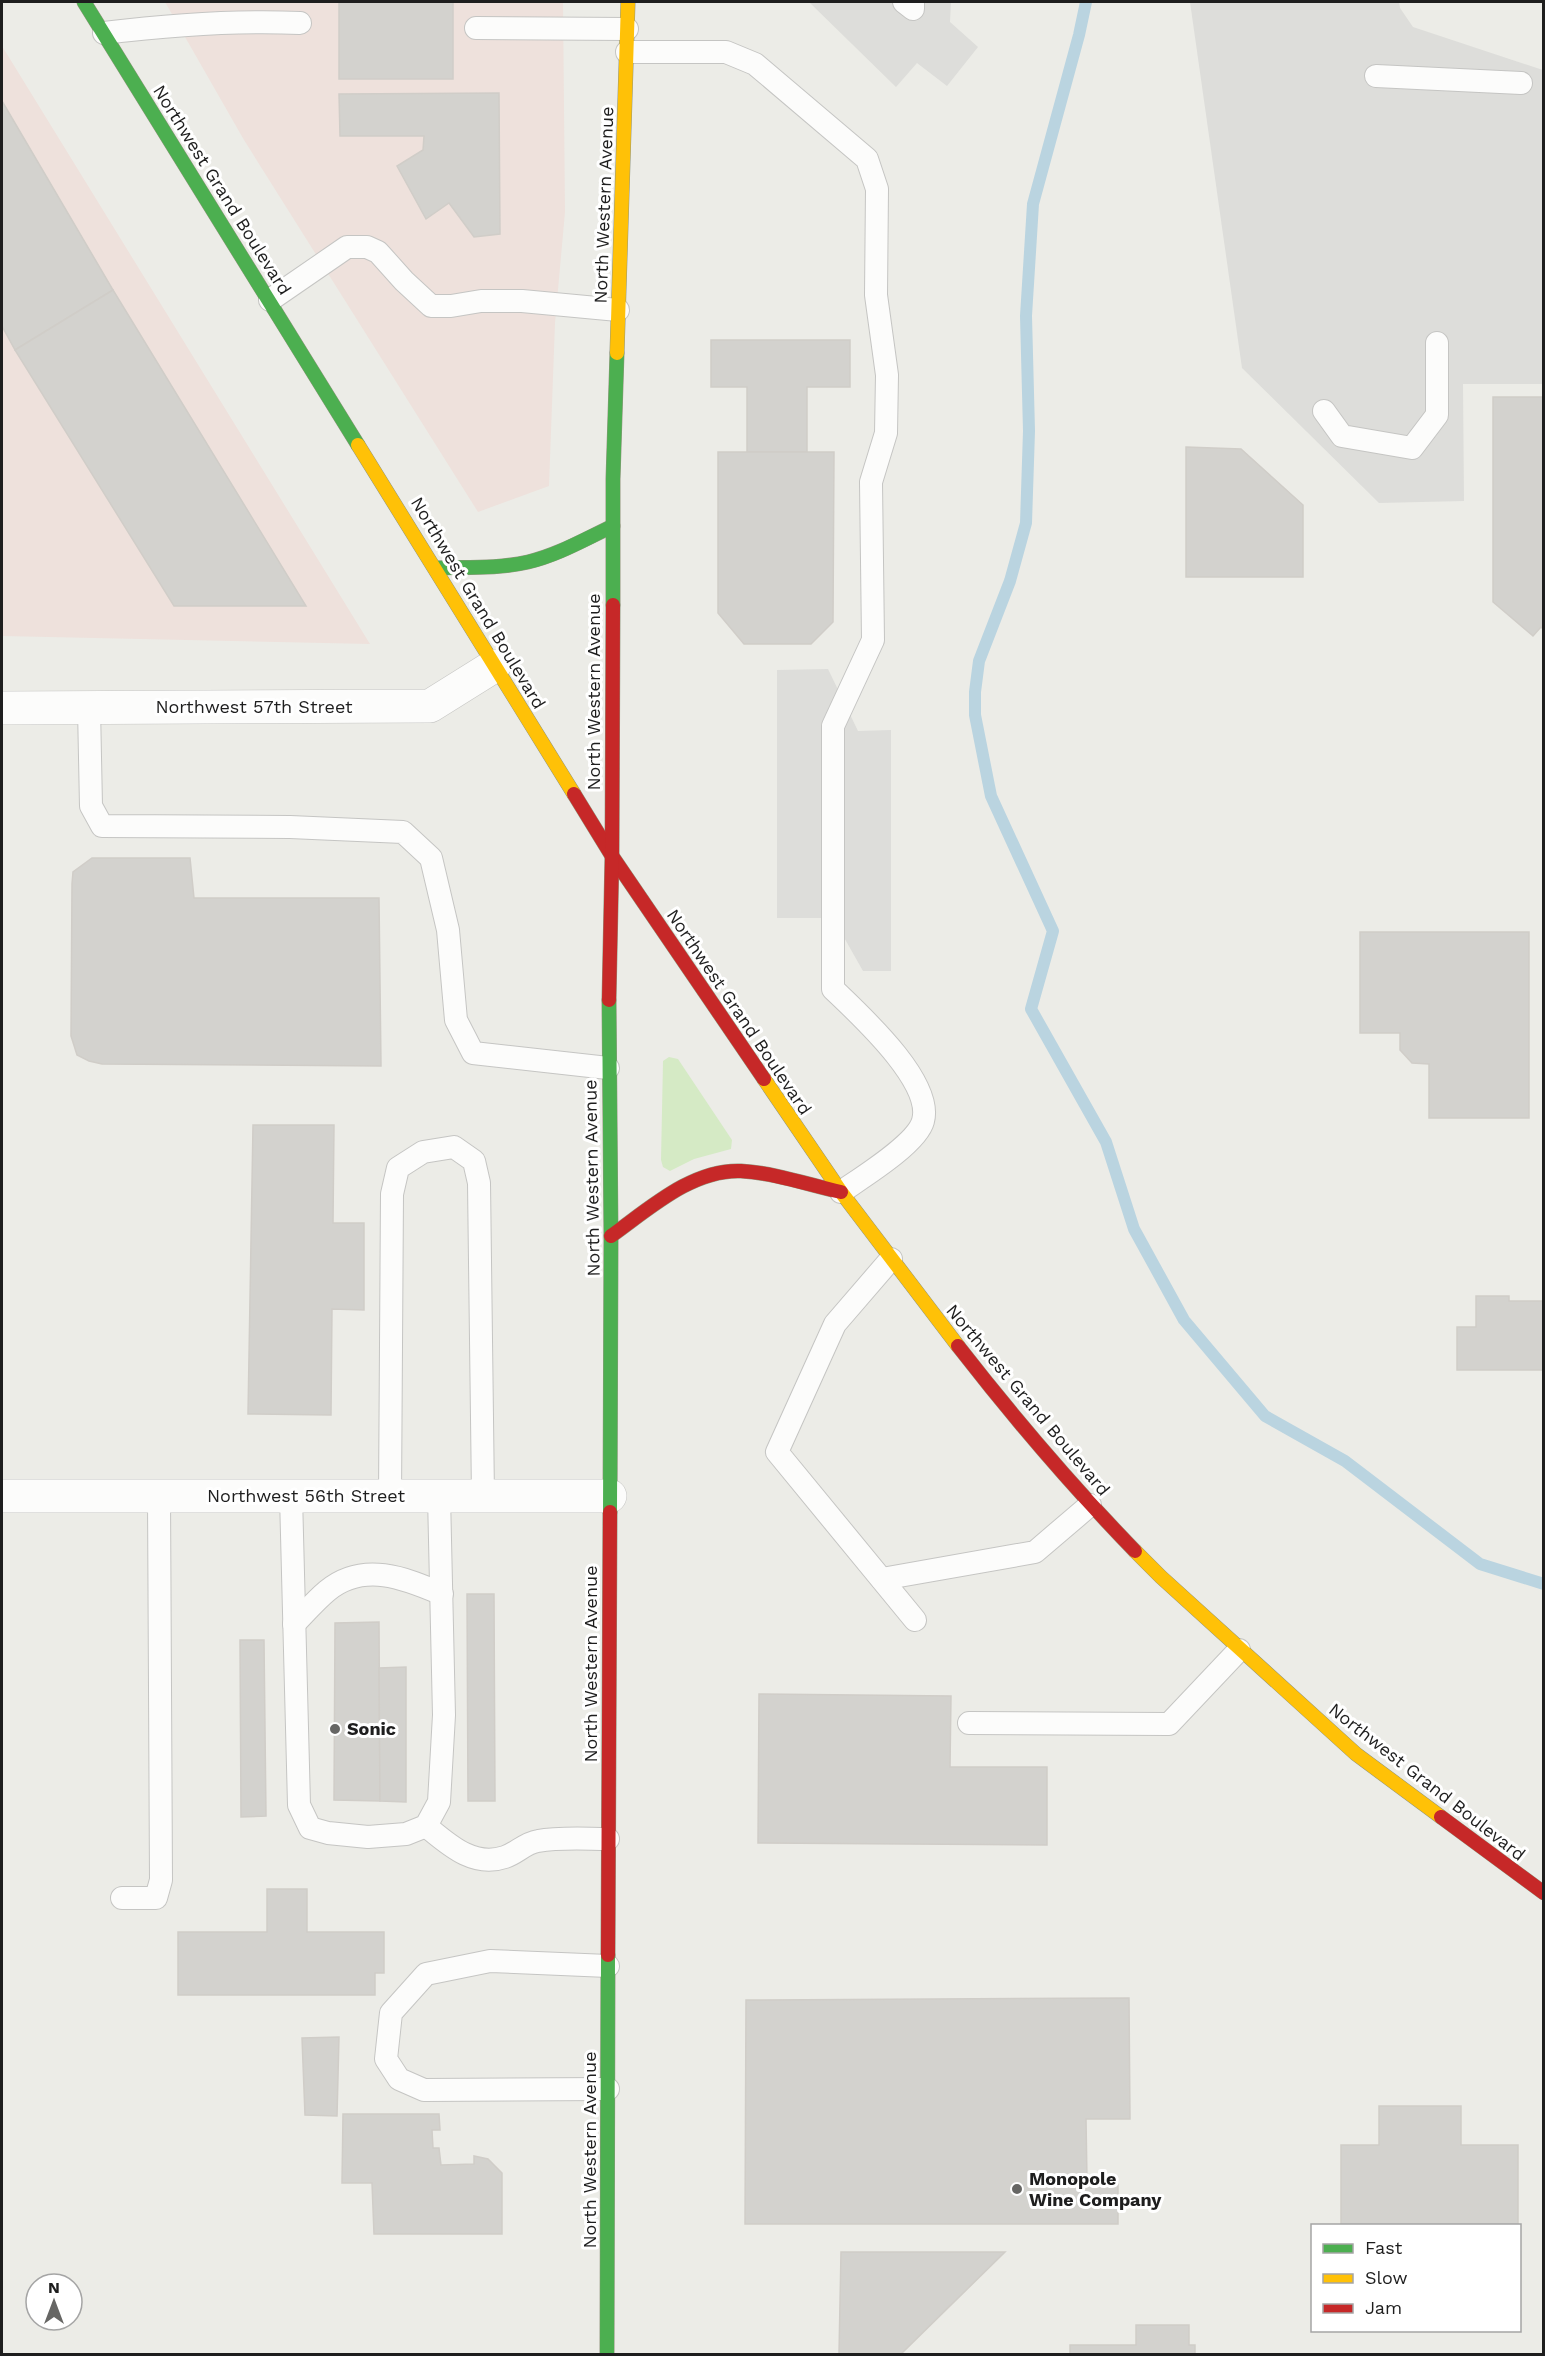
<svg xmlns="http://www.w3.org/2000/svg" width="1545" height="2356" viewBox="0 0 1545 2356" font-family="'Work Sans',sans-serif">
	<rect width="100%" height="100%" fill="#ecece7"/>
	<g fill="#eee1dc">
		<path d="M165,2H563L565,212L555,323L549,486L478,512L244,140Z"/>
		<path d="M2,46L370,644L2,636Z"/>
	</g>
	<path fill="#d5eac5" d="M669,1057L678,1059L732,1140L731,1149L694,1159L670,1171L663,1167L661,1160L663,1061Z"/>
	<g fill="#ddddda">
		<path d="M809,2H951L950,22L978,47L947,86L917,63L896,87Z"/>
		<path d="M1190,2H1399L1400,8L1413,27L1543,70V384H1463L1464,501L1379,503L1242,368Z"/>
		<path d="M828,669L858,731L891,730V971H863L833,918H777V670Z"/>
	</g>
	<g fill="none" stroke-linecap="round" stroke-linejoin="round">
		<path stroke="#bad4e0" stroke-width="12" d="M1086,2L1079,35L1033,204L1026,316L1029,431L1026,523L1010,581L979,661L975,692V715L991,796L1053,931L1031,1009L1106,1142L1134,1229L1184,1320L1265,1416L1345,1461L1480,1564L1544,1584"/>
	</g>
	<g fill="#d3d2ce" stroke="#d0cdc8" stroke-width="1.5">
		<rect x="339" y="2" width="114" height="77"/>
		<path d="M499,93L500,234L474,237L449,203L426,219L397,166L423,150L424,136H340L339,94Z"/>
		<path d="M2,101L113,290L15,350L2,326Z"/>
		<path d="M113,290L306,606H174L15,350Z"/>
		<path d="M711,340H850V387H807V452H747V387H711Z"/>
		<path d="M1493,397H1544V630L1541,627L1533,636L1493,602Z"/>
		<path d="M1186,447L1241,449L1303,505V577H1186Z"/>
		<path d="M718,452H834L833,622L811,644H744L718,613Z"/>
		<path d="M92,858H190L194,898H379L381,1066L102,1064L89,1061L77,1055L71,1036L72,884L73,872Z"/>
		<path d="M1360,932H1529V1118H1429V1064L1412,1063L1400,1050V1033H1360Z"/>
		<path d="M253,1125H334L333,1223H364V1310L332,1309L331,1415L248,1414Z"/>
		<path d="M1476,1296H1509V1301H1544V1370H1457V1327H1476Z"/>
		<path d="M467,1594H494L495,1801H468Z"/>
		<path d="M379,1622L380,1801L334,1800L335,1623Z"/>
		<path d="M240,1640H264L266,1816L241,1817Z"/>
		<path d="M406,1667V1802L380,1801L379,1668Z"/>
		<path d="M759,1694L951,1696L950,1767H1047V1845L758,1843Z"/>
		<path d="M267,1889H307V1932H384V1973H375V1995H178V1932H267Z"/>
		<path d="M1129,1998L1130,2119H1086L1087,2180H1118V2224H745L746,2000Z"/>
		<path d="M339,2037L337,2116L305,2115L302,2038Z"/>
		<path d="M1379,2106H1461V2145H1518V2226H1341V2145H1379Z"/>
		<path d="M343,2114H439L440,2130H432L433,2148H439L441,2165L474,2164V2156L488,2159L502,2173V2234H374L372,2183H342Z"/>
		<path d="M841,2252H1005L901,2354H839Z"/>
		<path d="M1136,2325H1189V2345H1195V2354H1070V2345H1136Z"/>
	</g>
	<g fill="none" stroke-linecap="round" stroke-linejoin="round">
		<g stroke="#c5c5c3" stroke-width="24">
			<g id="lane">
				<path d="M904,2L913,9V2"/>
				<path d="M476,28L627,29"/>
				<path d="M104,33C169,25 234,20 300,23"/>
				<path d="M627,52H726L755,64L867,159L877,189L876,295L887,375L886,433L871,482L873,640L833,726V989C860,1015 934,1082 923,1121C917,1144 861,1178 841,1192"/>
				<path d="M1376,76L1521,83"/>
				<path d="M270,300L347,247H367L378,252L404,281L431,306H451L481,301H522L618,310"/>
				<path d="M1324,411L1342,436L1412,448L1437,415V343"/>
				<path d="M89,708L91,806L102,826L290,827L403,832L431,858L448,930L456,1020L473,1053L608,1068"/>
				<path d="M891,1259L835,1324L777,1452L915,1620"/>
				<path d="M291,1496L299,1805L310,1828L328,1833L368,1837L406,1834L426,1826L439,1802L444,1715L439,1496"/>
				<path d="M390,1496L392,1194L398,1168L423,1152L454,1147L474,1161L479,1183L483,1496"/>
				<path d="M882,1579L1035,1552L1090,1505"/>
				<path d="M294,1624C305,1613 315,1601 327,1591C363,1561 405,1578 442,1594"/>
				<path d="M969,1723L1169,1724L1239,1650"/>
				<path d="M426,1826C448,1844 473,1868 505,1857C517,1853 525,1843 538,1841C560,1837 586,1839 608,1839"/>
				<path d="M122,1898H156L161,1880L159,1496"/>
				<path d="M608,1966L490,1961L426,1974L391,2013L386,2059L399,2079L424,2090L608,2089"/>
			</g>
		</g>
		<g stroke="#c5c5c3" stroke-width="34">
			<g id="street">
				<path d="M2,708L430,706L494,666"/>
				<path d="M2,1496H610"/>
			</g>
		</g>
		<g stroke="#92977f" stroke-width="15">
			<g id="fast">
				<path d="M84,2L358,445"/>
				<path d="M436,568C466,567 498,569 528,562C558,555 585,539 613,526"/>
				<path d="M613,605V479L617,353"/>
				<path d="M609,1000L611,1236L610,1512"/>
				<path d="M607,2354L608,1955"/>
			</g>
		</g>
		<g stroke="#92977f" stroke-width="15">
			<g id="slow">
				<path d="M617,353L628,2"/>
				<path d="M358,445L574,794"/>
				<path d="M764,1079L841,1192L958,1346"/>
				<path d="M1135,1551L1161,1577L1356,1754L1441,1817"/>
			</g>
		</g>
		<g stroke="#92977f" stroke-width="15">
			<g id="jam">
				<path d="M574,794L612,856L764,1079"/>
				<path d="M609,1000L612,856L613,605"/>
				<path d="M611,1236C649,1209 692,1169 741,1171C775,1173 809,1185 841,1192"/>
				<path d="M958,1346C1014,1418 1072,1486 1135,1551"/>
				<path d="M1441,1817L1544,1893"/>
				<path d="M608,1955L610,1512"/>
			</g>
		</g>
		<use href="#lane" stroke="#fcfcfb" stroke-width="22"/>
		<use href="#street" stroke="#fcfcfb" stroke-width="33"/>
		<use href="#fast" stroke="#4caf50" stroke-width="14"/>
		<use href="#slow" stroke="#ffc107" stroke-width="14"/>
		<use href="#jam" stroke="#c62828" stroke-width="14"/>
	</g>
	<g fill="#666664" stroke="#fff" stroke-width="2">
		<circle cx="335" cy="1729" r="6"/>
		<circle cx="1017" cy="2189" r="6"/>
	</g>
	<g text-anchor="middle" stroke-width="6" stroke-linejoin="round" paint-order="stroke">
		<g font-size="18" fill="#1e1e1e" stroke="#fff">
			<text transform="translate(222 190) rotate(58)" y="6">Northwest Grand Boulevard</text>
			<text transform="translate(604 205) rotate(-88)" y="6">North Western Avenue</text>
			<text transform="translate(478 603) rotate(59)" y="6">Northwest Grand Boulevard</text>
			<text transform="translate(594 692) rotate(-90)" y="6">North Western Avenue</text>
			<text x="254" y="713">Northwest 57th Street</text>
			<text transform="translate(739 1012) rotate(56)" y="6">Northwest Grand Boulevard</text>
			<text transform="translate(592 1178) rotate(-91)" y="6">North Western Avenue</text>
			<text transform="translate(1028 1400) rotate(50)" y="6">Northwest Grand Boulevard</text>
			<text x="306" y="1502">Northwest 56th Street</text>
			<text transform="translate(591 1664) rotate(-90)" y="6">North Western Avenue</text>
			<text transform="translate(1427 1782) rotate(38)" y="6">Northwest Grand Boulevard</text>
			<text transform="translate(590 2150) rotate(-90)" y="6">North Western Avenue</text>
		</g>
		<g font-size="18" font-weight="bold" fill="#1e1e1e" stroke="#fff" text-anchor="start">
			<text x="347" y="1735">Sonic</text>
			<text x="1029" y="2185">Monopole<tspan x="1029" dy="21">Wine Company</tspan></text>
		</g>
	</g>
	<rect width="1545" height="2356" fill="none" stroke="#1e1e1e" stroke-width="6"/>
	<rect x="1311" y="2224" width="210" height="108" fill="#ffffff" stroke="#a5a5a5" stroke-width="1.5"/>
	<rect x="1323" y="2244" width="30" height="9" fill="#4caf50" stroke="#a5a5a5" stroke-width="1.5"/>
	<text x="1365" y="2254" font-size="18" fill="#1e1e1e">Fast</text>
	<rect x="1323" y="2274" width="30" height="9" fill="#ffc107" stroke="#a5a5a5" stroke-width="1.5"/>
	<text x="1365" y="2284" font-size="18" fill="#1e1e1e">Slow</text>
	<rect x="1323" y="2304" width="30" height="9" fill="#c62828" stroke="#a5a5a5" stroke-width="1.5"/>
	<text x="1365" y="2314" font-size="18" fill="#1e1e1e">Jam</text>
	<g transform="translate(54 2302)"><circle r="28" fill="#ffffff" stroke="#a5a5a5" stroke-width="1.5"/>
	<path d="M0-4.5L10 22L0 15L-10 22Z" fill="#666664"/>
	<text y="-9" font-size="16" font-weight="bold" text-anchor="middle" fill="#1e1e1e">N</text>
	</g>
</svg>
